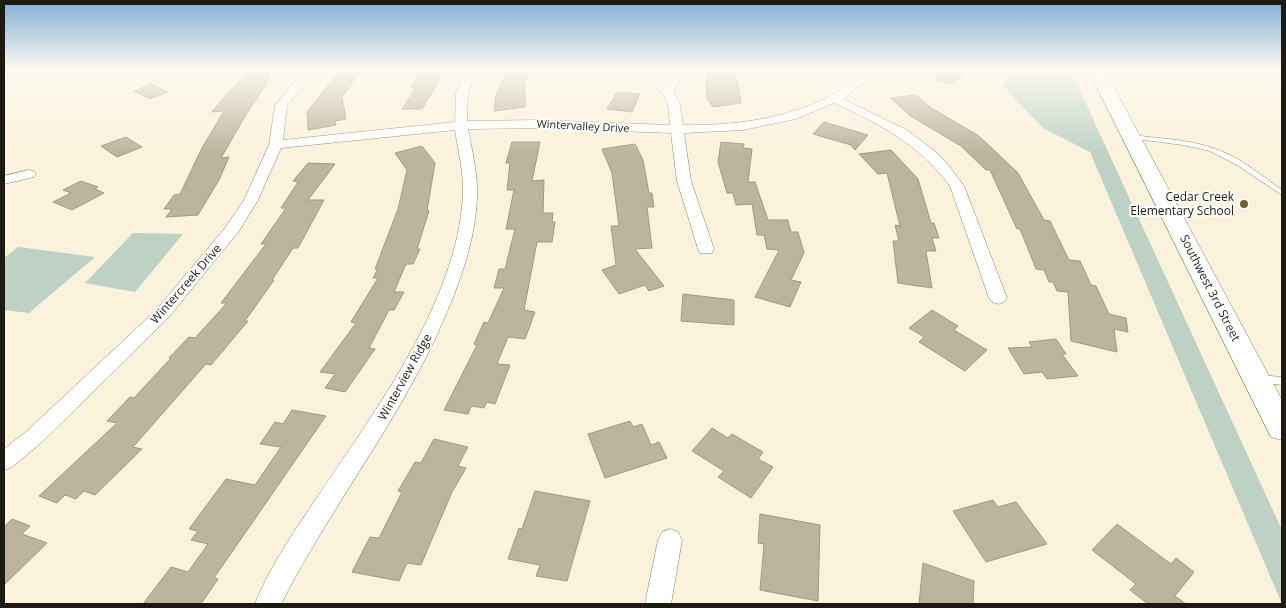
<svg xmlns="http://www.w3.org/2000/svg" width="1286" height="608" viewBox="0 0 1286 608" font-family="'Open Sans',sans-serif">
	<rect width="100%" height="100%" fill="#fbf2db"/>
	<g fill="#bdd1c5">
		<path d="M1014,69H1070L1282,530V604L1090,152L1043,128L1003,86Z"/>
		<path d="M133,233L183,234L135,292L85,283Z"/>
		<path d="M18,247L95,257L29,313L4,310V258Z"/>
	</g>
	<g fill="#bdb49e" stroke="#a19983">
		<path d="M341,69H363L342,97L346,119L335,121L336,125L308,130L307,112Z"/>
		<path d="M508,69L529,70L525,79V107L494,111L496,94Z"/>
		<path d="M707,69H732L734,79H737L741,103L713,107L707,99L706,76H708Z"/>
		<path d="M943,69H953L965,72L954,84L935,80Z"/>
		<path d="M251,70L273,71L266,78H270L247,113L221,158L229,157L219,180L198,215L166,217L172,209H164L174,195L180,194L202,148L224,111L212,112L225,96Z"/>
		<path d="M421,71H440L436,79H440L422,109H402L416,88H411Z"/>
		<path d="M151,84L168,92L150,99L134,91Z"/>
		<path d="M617,92L640,94L632,112L607,109Z"/>
		<path d="M916,95L928,106L979,136L1018,173L1044,220L1050,221L1069,260L1080,261L1091,285L1096,286L1109,314L1126,318L1128,332L1114,329L1117,352L1071,341L1068,292L1057,291L1053,282H1049L1044,270L1036,269L1020,229H1017L990,170H986L961,146L909,115L891,98Z"/>
		<path d="M824,122L868,135L855,150L851,145L813,134Z"/>
		<path d="M126,137L142,147L117,157L101,146Z"/>
		<path d="M512,142H540L532,181L544,180L543,213H553L552,222H555L552,242H537L524,310L535,312L525,339L508,337L497,364L510,365L495,404L487,402L484,408L471,406L468,414L444,410L477,345L474,344L484,322L488,323L504,288H494L499,269H505L515,229H506L514,190H507L510,163H506Z"/>
		<path d="M721,142L744,144L743,148L752,149L748,182H755L768,220H788L791,232H798L804,253L791,280L801,282L790,307L755,297L779,250L767,249L764,235H757L752,204L736,205L733,193H727L718,162Z"/>
		<path d="M635,144L643,160L649,193H652L654,207H647L652,248L635,249L664,286L649,291L645,285L619,294L602,270L616,265L611,226H619L612,173L602,149Z"/>
		<path d="M422,146L435,163L427,211H429L417,249H420L413,264H406L394,292H404L394,310H389L369,348L375,349L345,392L325,388L335,374L320,372L356,323L351,322L378,278H373L378,269H375L398,209L407,170L395,153Z"/>
		<path d="M891,150L918,179L931,223H934L939,238H932L936,251H926L932,288L898,283L893,241H899L895,225L900,226L887,173L878,174L859,154Z"/>
		<path d="M308,163L335,164L308,200H324L298,248H293L272,280H274L245,321H248L211,365L206,364L133,447L142,449L95,495L84,491L76,499L65,495L57,503L39,496L117,423L107,421L130,397L134,398L171,358H169L189,337L195,338L227,303H221L266,244H261L286,208H281L298,182L293,181Z"/>
		<path d="M81,181L98,187L95,189L104,193L72,210L53,202L71,193L63,190Z"/>
		<path d="M683,294L734,300V325L681,321Z"/>
		<path d="M932,310L958,326L954,330L987,350L965,371L919,342L924,337L909,328Z"/>
		<path d="M1056,339L1066,354H1062L1078,376L1047,379L1042,372L1024,374L1008,348L1032,347L1029,342Z"/>
		<path d="M292,410L326,416L214,578L218,579L201,604H143L171,567L188,572L208,544L191,540L198,531L189,529L226,479L255,485L281,447L260,444L275,422L283,424Z"/>
		<path d="M630,421L633,427L642,424L651,445L659,442L667,458L605,478L588,434Z"/>
		<path d="M712,428L728,438L732,434L763,452L758,459L773,467L751,498L718,477L724,471L692,451Z"/>
		<path d="M434,439L468,447L458,466L466,468L452,492L421,565L407,563L399,581L352,572L370,537L379,538L402,492L398,491L415,462L421,463Z"/>
		<path d="M535,491L590,501L567,581L536,576L540,565L508,559L519,528L522,529Z"/>
		<path d="M993,500L998,507L1016,502L1047,544L986,562L953,511Z"/>
		<path d="M760,514L820,525L818,601L760,590L764,544L758,543Z"/>
		<path d="M12,519L30,526L22,534L47,543L4,585V527Z"/>
		<path d="M1117,524L1171,564L1176,558L1194,572L1175,596L1186,604H1148L1130,590L1136,584L1092,550Z"/>
		<path d="M923,563L974,581L973,604H919Z"/>
	</g>
	<g fill="none" stroke-linecap="round" stroke-linejoin="round">
		<g stroke="#88806b" stroke-width="1">
			<g id="service">
				<path d="M1131,135C1162,139 1194,139 1223,152C1245,161 1263,177 1282,190V195L1237,165L1210,151L1183,145L1129,138V136Z"/>
				<path d="M1259,375L1282,377V385L1256,382L1254,379L1256,376Z"/>
			</g>
		</g>
		<g stroke="#88806b" stroke-width="1">
			<g id="minor">
				<path d="M305,69H317L287,106L283,140L455,122L456,93L467,69H478L468,93L467,121L537,120L670,125L668,105L662,92L645,78C653,67 676,63 680,80L673,90L680,105L683,125C732,126 788,119 832,95C844,89 858,72 870,69C873,68 878,69 881,69L843,99L907,130L936,152L949,166L964,186L1007,298L1004,302L998,304L992,302L989,298L950,186C918,143 881,125 834,103L796,119L743,130L684,133L691,181L714,249L712,253H700L698,249L677,181L671,133L537,128L468,129C472,151 478,174 477,197C476,232 465,267 452,300C409,409 334,500 281,604H255C269,567 296,529 318,496C375,411 458,300 463,194C464,173 458,151 455,130L281,148L258,200L239,231L168,318L41,443L12,467L4,470V449L27,431L156,310L225,228L244,200L269,145L275,106ZM661,75L668,77L666,83L658,78Z"/>
				<path d="M29,170L34,171L36,174L34,177L4,184V176Z"/>
				<path d="M670,529L678,532L682,540L671,604H645L658,540L662,532Z"/>
			</g>
		</g>
		<g stroke="#88806b" stroke-width="1">
			<path id="secondary" d="M1088,69H1104L1282,400V440L1271,437Z"/>
		</g>
		<use href="#service" fill="#fff" fill-rule="evenodd"/>
		<use href="#minor" fill="#fff" fill-rule="evenodd"/>
		<use href="#secondary" fill="#fff" fill-rule="evenodd"/>
	</g>
	<linearGradient id="sky" x2="0" y2="1"><stop stop-color="#83afd6"/><stop offset="0.45" stop-color="#fdf9ef"/><stop offset="1" stop-color="#fdf9ef" stop-opacity="0"/></linearGradient>
	<rect width="1286" height="154" fill="url(#sky)"/>
	<circle fill="#6f612e" stroke="#fff" stroke-width="2" cx="1244" cy="204" r="5"/>
	<g text-anchor="middle" stroke-width="4" stroke-linejoin="round" paint-order="stroke">
		<g font-size="11" fill="#1d1a11" stroke="#fff">
			<text transform="translate(583 126) rotate(3)" y="4">Wintervalley Drive</text>
		</g>
		<g font-size="12" fill="#1d1a11" stroke="#fff" text-anchor="end">
			<text x="1234" y="201">Cedar Creek<tspan x="1234" dy="14">Elementary School</tspan></text>
		</g>
		<g font-size="12" fill="#1d1a11" stroke="#fff">
			<text transform="translate(186 284) rotate(-49)" y="4">Wintercreek Drive</text>
			<text transform="translate(1210 288) rotate(63)" y="4">Southwest 3rd Street</text>
			<text transform="translate(405 377) rotate(-61)" y="4">Winterview Ridge</text>
		</g>
	</g>
	<rect width="1286" height="608" fill="none" stroke="#1d1a11" stroke-width="10"/>
</svg>
